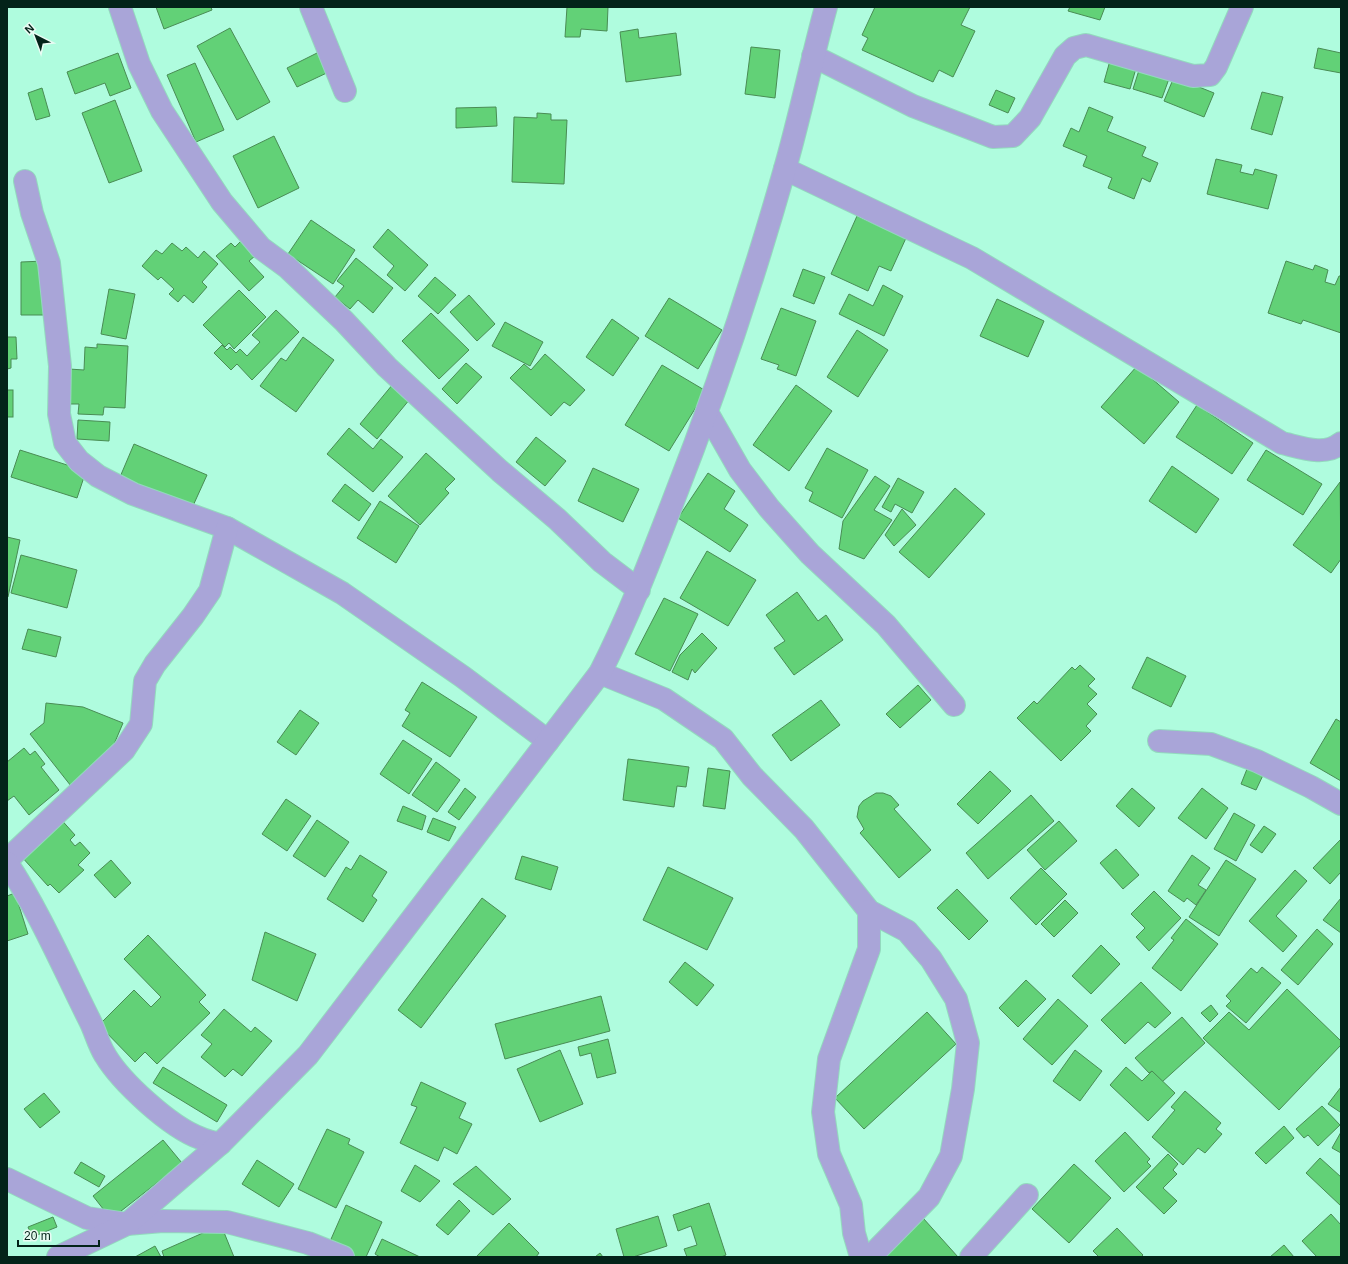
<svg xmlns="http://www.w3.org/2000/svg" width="1348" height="1264" viewBox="0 0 1348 1264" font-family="Arial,sans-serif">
	<rect width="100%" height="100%" fill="#affcde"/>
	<g fill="#62d177" stroke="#498c54">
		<path d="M156,7H211L212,10L164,29Z"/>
		<path d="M567,7H608L607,31L581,29L580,37H565Z"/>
		<path d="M875,7H970L961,25L975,31L953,77L939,70L933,82L862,50L868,38L862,35Z"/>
		<path d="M1070,7H1105L1100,20L1068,11Z"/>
		<path d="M230,28L270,102L237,120L197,46Z"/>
		<path d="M638,29L639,38L676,33L681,75L626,82L620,32Z"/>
		<path d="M751,47L780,50L775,98L745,94Z"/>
		<path d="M1318,48L1341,53V73L1314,68Z"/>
		<path d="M323,50L333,70L297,87L287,68Z"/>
		<path d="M118,53L131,88L110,96L105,83L75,94L67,72Z"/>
		<path d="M1111,57L1137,65L1130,89L1104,82Z"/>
		<path d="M195,63L224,130L196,142L167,75Z"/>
		<path d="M1140,67L1170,76L1162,98L1133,89Z"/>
		<path d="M1174,77L1214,93L1204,117L1164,101Z"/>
		<path d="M42,88L50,116L36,120L28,93Z"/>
		<path d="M996,90L1015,98L1008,113L989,105Z"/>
		<path d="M1262,92L1283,97L1272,135L1251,129Z"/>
		<path d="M115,100L142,171L109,183L82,113Z"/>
		<path d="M496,107L497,126L456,128V108Z"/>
		<path d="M1089,107L1113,117L1107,131L1146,147L1142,156L1158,163L1150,182L1142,178L1134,199L1108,188L1112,178L1083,166L1087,156L1063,146L1071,128L1079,132Z"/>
		<path d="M537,113L551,114V120H567L564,184L512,182L514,117L537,118Z"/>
		<path d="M274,136L299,188L258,208L233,156Z"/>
		<path d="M1216,159L1242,165L1240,172L1253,175L1255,169L1277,175L1268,209L1207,194Z"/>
		<path d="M857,216L906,238L891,271L879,266L868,291L831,274Z"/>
		<path d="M311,220L355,250L333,284L288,254Z"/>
		<path d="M388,229L428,265L405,291L387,275L394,266L373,247Z"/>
		<path d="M241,241L255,256L249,261L264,277L249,291L216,256L231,243L235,247Z"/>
		<path d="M172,243L182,251L186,247L198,258L204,251L218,264L202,282L207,287L193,303L184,295L178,302L169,294L174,289L161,277L158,280L142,266L156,250L162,254Z"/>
		<path d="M356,258L393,288L373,313L358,300L350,309L335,297L344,286L337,281Z"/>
		<path d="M44,261V315H21V262Z"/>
		<path d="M1286,261L1313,270L1315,265L1328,270L1325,282L1335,285L1339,276H1341V333L1303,320L1301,324L1268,313Z"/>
		<path d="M803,269L825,277L814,304L793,296Z"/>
		<path d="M435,277L456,295L438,314L418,296Z"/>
		<path d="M883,285L903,296L884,336L839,314L849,294L873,306Z"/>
		<path d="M109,289L135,294L126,339L101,334Z"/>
		<path d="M239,290L266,317L234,349L229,343L225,347L203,325Z"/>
		<path d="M469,295L495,324L477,341L450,312Z"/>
		<path d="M669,298L722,330L698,369L645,336Z"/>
		<path d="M997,299L1044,321L1028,357L980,336Z"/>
		<path d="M781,308L816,321L796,376L777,369L779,365L761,359Z"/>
		<path d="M276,310L299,332L252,380L237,364L231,370L214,353L222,345L227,350L230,347L236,353L240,349L247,356L260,342L252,335Z"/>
		<path d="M431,313L469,350L439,379L402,341Z"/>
		<path d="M612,319L639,338L613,376L586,357Z"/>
		<path d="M505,322L543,342L530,366L492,346Z"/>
		<path d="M857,330L888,350L858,397L827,377Z"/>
		<path d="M7,337H16L17,359H11V368L7,369Z"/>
		<path d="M303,337L334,360L296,412L260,386L281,358L286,361Z"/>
		<path d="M97,344L128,346L125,408L104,407L103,415L78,414L79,404H68L69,369L84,370L85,347L97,348Z"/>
		<path d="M545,354L585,390L570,406L564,402L551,416L510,378L524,364L531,370Z"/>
		<path d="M466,363L482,377L457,404L442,389Z"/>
		<path d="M662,365L706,391L669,451L625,425Z"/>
		<path d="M1137,366L1179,402L1144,444L1101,407Z"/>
		<path d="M393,384L410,399L377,439L360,424Z"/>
		<path d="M796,385L832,411L789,471L753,445Z"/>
		<rect x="7" y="390" width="6" height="27"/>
		<path d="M1197,405L1253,443L1232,474L1176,437Z"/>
		<path d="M78,420L110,422L109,441L77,439Z"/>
		<path d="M349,428L373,449L381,439L403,457L373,492L327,454Z"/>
		<path d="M536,437L566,461L545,486L516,462Z"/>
		<path d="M134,444L207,475L192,508L120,477Z"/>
		<path d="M827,448L868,470L842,518L809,501L813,492L805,488Z"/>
		<path d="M20,450L86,471L77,498L11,477Z"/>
		<path d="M1266,450L1322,484L1303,515L1247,480Z"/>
		<path d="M426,453L455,479L445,489L449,493L420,525L388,496Z"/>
		<path d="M1172,466L1219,499L1196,533L1149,501Z"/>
		<path d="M593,468L639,489L623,522L578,501Z"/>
		<path d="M708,473L735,491L724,509L748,525L730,552L678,518Z"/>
		<path d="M875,476L890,486L874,510L892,520L864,559L839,549L843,521Z"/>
		<path d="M898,478L924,492L912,513L895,504L891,512L882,507Z"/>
		<path d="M1340,482L1341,559L1331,573L1293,545Z"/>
		<path d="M345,484L371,504L359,521L332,501Z"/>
		<path d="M955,488L985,514L929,578L899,552Z"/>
		<path d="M380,501L419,526L396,563L357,538Z"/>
		<path d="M902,509L916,525L894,546L885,535Z"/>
		<path d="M7,537L20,540L8,597L7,596Z"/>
		<path d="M707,551L756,580L728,626L680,598Z"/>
		<path d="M21,555L77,570L67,608L11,593Z"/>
		<path d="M797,592L818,621L826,615L843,640L794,675L774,648L785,641L766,615Z"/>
		<path d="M664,598L698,614L670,671L635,654Z"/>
		<path d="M28,629L61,637L56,657L22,649Z"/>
		<path d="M702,633L717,648L695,673L692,669L688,680L672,672L680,655Z"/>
		<path d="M1147,657L1186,676L1171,707L1132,688Z"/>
		<path d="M1080,665L1095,679L1088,686L1097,694L1087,704L1097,714L1086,726L1091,731L1061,761L1017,718L1034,701L1037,704L1072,667L1075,670Z"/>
		<path d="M422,682L477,717L450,757L402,726L410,713L405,710Z"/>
		<path d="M918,685L931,700L900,728L886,714Z"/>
		<path d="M821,700L840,725L791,761L772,735Z"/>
		<path d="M46,703L83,707L123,723L104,768L71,786L30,734L44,723Z"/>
		<path d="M300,710L319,723L296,755L277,742Z"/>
		<path d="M1336,719L1341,722V781L1310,763Z"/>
		<path d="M403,740L432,759L409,794L380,774Z"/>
		<path d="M24,748L30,755L35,751L45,764L41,767L59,790L29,815L14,796L7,801V762Z"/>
		<path d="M628,759L689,767L686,787L677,786L674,807L623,800Z"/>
		<path d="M436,762L460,780L437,812L412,795Z"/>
		<path d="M1249,764L1265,771L1256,790L1241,784Z"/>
		<path d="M708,768L730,771L725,809L703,806Z"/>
		<path d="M990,771L1011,791L978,824L957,804Z"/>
		<path d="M465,788L476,797L459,820L448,812Z"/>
		<path d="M1132,788L1155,808L1139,827L1116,806Z"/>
		<path d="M1202,788L1228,808L1206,839L1178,818Z"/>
		<path d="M876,793H883L891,796L899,805L894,809L931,850L899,878L860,833L864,829L857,817L859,806L863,801Z"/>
		<path d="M1031,795L1054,821L988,879L966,853Z"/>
		<path d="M286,799L311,816L287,851L262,834Z"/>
		<path d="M403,806L426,816L422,830L397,821Z"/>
		<path d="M1234,813L1255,825L1236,861L1214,849Z"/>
		<path d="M58,816L75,835L70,840L75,846L80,842L90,853L78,865L84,870L59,893L50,884L48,886L21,856Z"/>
		<path d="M433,818L456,827L449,841L427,832Z"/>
		<path d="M317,820L349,842L325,877L293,856Z"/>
		<path d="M1059,821L1077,841L1045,870L1027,850Z"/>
		<path d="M1264,826L1276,834L1262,853L1250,845Z"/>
		<path d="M1341,839V872L1330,884L1313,868Z"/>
		<path d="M1116,849L1139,875L1123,889L1100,863Z"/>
		<path d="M360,855L387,872L372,896L377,900L363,922L327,899L346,867L351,870Z"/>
		<path d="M1192,855L1210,868L1198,885L1206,890L1196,905L1187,898L1184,902L1168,891Z"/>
		<path d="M522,856L558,867L551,890L515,879Z"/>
		<path d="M111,860L131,883L115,898L94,875Z"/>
		<path d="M1226,860L1256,879L1219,936L1189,917Z"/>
		<path d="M668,867L733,898L707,950L643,920Z"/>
		<path d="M1041,868L1067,894L1036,925L1010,898Z"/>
		<path d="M1295,870L1307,881L1276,916L1297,936L1283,952L1249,921Z"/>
		<path d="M957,889L988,921L969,940L937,908Z"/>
		<path d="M1154,891L1181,918L1149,951L1136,937L1145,928L1131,914Z"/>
		<path d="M15,893L28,934L7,941V896Z"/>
		<path d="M482,898L506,916L421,1028L398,1010Z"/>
		<path d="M1341,898V933L1323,920Z"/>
		<path d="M1065,900L1078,913L1054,937L1041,924Z"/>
		<path d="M1186,919L1218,944L1181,991L1152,968L1174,940L1171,938Z"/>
		<path d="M1317,929L1333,944L1298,985L1281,970Z"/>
		<path d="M265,932L316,954L297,1001L252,980Z"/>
		<path d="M148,935L206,995L199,1002L210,1013L157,1064L145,1052L135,1062L99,1025L134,990L151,1007L161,997L124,959Z"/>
		<path d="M1101,945L1120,964L1091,994L1072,976Z"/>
		<path d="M685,962L714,985L697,1006L669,982Z"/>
		<path d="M1262,967L1281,983L1246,1023L1226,1006L1231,1001L1226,996L1251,968L1257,973Z"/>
		<path d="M1026,980L1046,999L1018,1027L999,1008Z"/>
		<path d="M1141,982L1171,1013L1155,1028L1148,1022L1125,1044L1101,1020Z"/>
		<path d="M1287,989L1341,1041V1045L1279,1110L1203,1038L1229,1012L1249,1030Z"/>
		<path d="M601,996L610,1031L505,1059L495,1024Z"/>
		<path d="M1058,999L1088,1026L1052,1065L1023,1039Z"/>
		<path d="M1211,1005L1218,1014L1210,1022L1201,1013Z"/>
		<path d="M224,1009L251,1032L255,1027L272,1041L242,1076L233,1069L225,1077L201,1057L212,1044L201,1035Z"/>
		<path d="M927,1012L956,1044L864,1129L835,1098Z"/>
		<path d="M1182,1017L1205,1043L1162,1082L1152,1071L1149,1073L1135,1058Z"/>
		<path d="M608,1039L616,1073L597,1078L591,1053L580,1056L578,1047Z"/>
		<path d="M560,1050L583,1104L540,1122L517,1069Z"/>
		<path d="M1075,1050L1102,1071L1080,1101L1053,1081Z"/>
		<path d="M163,1067L227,1105L217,1122L153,1083Z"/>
		<path d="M1126,1067L1142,1081L1152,1071L1175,1093L1148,1121L1110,1085Z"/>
		<path d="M421,1082L466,1103L459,1118L472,1124L457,1154L444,1147L438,1161L400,1143L417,1107L411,1105Z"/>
		<path d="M1341,1087V1111L1340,1112L1328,1104Z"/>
		<path d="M1185,1091L1221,1123L1216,1129L1222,1134L1205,1153L1198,1148L1183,1165L1152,1137L1175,1110L1171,1107Z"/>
		<path d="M44,1093L60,1112L40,1128L24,1109Z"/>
		<path d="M1322,1106L1340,1125L1318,1146L1308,1135L1304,1138L1296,1129Z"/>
		<path d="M1284,1126L1294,1138L1266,1164L1255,1153Z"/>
		<path d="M327,1129L350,1139L348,1144L364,1152L336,1208L298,1189Z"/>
		<path d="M1125,1132L1150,1159L1147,1162L1151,1166L1124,1192L1095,1161Z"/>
		<path d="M1341,1132V1153L1332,1148Z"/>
		<path d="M163,1140L182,1163L111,1219L93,1196Z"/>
		<path d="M1168,1154L1178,1164L1173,1170L1177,1174L1163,1188L1177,1201L1164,1214L1136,1187Z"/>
		<path d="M1320,1158L1341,1177V1206L1306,1173Z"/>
		<path d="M257,1160L294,1184L279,1207L242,1184Z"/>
		<path d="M81,1162L105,1176L99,1187L74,1173Z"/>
		<path d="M1074,1164L1111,1198L1069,1243L1032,1209Z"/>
		<path d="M415,1165L440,1181L420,1202L401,1191Z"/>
		<path d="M476,1166L511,1199L493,1215L453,1184Z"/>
		<path d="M459,1200L470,1211L448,1235L436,1225Z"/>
		<path d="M709,1203L726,1255L721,1257H687L684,1249L697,1245L691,1226L678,1231L673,1215Z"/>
		<path d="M346,1205L382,1222L366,1257H351L328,1246Z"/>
		<path d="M1331,1214L1341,1225V1257H1317L1302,1241Z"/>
		<path d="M658,1216L667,1246L633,1257H624L616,1229Z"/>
		<path d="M53,1217L57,1227L32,1237L28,1227Z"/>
		<path d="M923,1218L958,1257H886L883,1254Z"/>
		<path d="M509,1223L539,1253L536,1257H476Z"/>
		<path d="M221,1225L234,1257H164L162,1251Z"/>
		<path d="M1117,1228L1143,1255L1141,1257H1099L1093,1251Z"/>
		<path d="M382,1239L420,1257H380L375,1254Z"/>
		<path d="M1284,1245L1294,1257H1270Z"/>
		<path d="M155,1246L161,1257H135Z"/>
		<path d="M600,1253L603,1257H595Z"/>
	</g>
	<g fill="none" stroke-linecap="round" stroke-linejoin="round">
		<g stroke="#93d9be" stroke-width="24">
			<g id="minor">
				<path d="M120,7L139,64L162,111L222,202L261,248L287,267L344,321L387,367L500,471L557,519L602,562L639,590"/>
				<path d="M311,7L345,91"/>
				<path d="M813,56L913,106L993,137L1013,136L1030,118L1065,56L1074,48L1086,45L1193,76L1210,75L1216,67L1242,7"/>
				<path d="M785,169L972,258L1282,443C1300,447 1325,457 1341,443"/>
				<path d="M25,181L32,213L49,263L60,366L59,414L65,443L79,461L98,476L133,494L227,528L342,593L463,677L548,741"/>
				<path d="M708,414L740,470L769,508L810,554L886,625L954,705"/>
				<path d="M600,673L664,699L723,739L752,776L804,829L869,911L907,931L931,959L956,999L968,1043L963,1089L951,1156L929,1197L870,1257"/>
				<path d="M1159,741L1211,744L1257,761L1311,787L1341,804"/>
				<path d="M7,860L124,750L141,724L145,681L155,664L193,616L210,591L227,528"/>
				<path d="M7,863C39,911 63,967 89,1019C95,1030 98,1044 105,1055C121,1082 170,1127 200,1138C206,1141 213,1142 220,1144"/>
				<path d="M7,1179L87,1218L127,1224L163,1221L227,1222L308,1243L343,1257"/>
				<path d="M58,1257L127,1224L220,1144L308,1055L600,673C628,618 650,561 672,504C715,395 752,284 784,172C800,117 811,62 826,7"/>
				<path d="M861,1257L854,1233L851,1205L829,1154L823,1112L829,1059L869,949V911"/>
				<path d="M971,1257L1027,1195"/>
			</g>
		</g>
		<use href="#minor" stroke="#a9a5d8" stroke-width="22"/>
	</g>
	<rect width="1348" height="1264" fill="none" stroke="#032319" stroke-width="16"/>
	<g transform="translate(36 36) rotate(318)" stroke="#e9fbf3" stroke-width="3" paint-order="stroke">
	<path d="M0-3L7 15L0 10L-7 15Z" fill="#032319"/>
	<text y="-6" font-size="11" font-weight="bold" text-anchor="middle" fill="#032319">N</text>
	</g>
	<path d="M18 1240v6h81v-6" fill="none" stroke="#032319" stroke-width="2"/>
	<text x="24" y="1240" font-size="12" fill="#032319" stroke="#e9fbf3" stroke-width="3" paint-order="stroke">20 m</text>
</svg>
